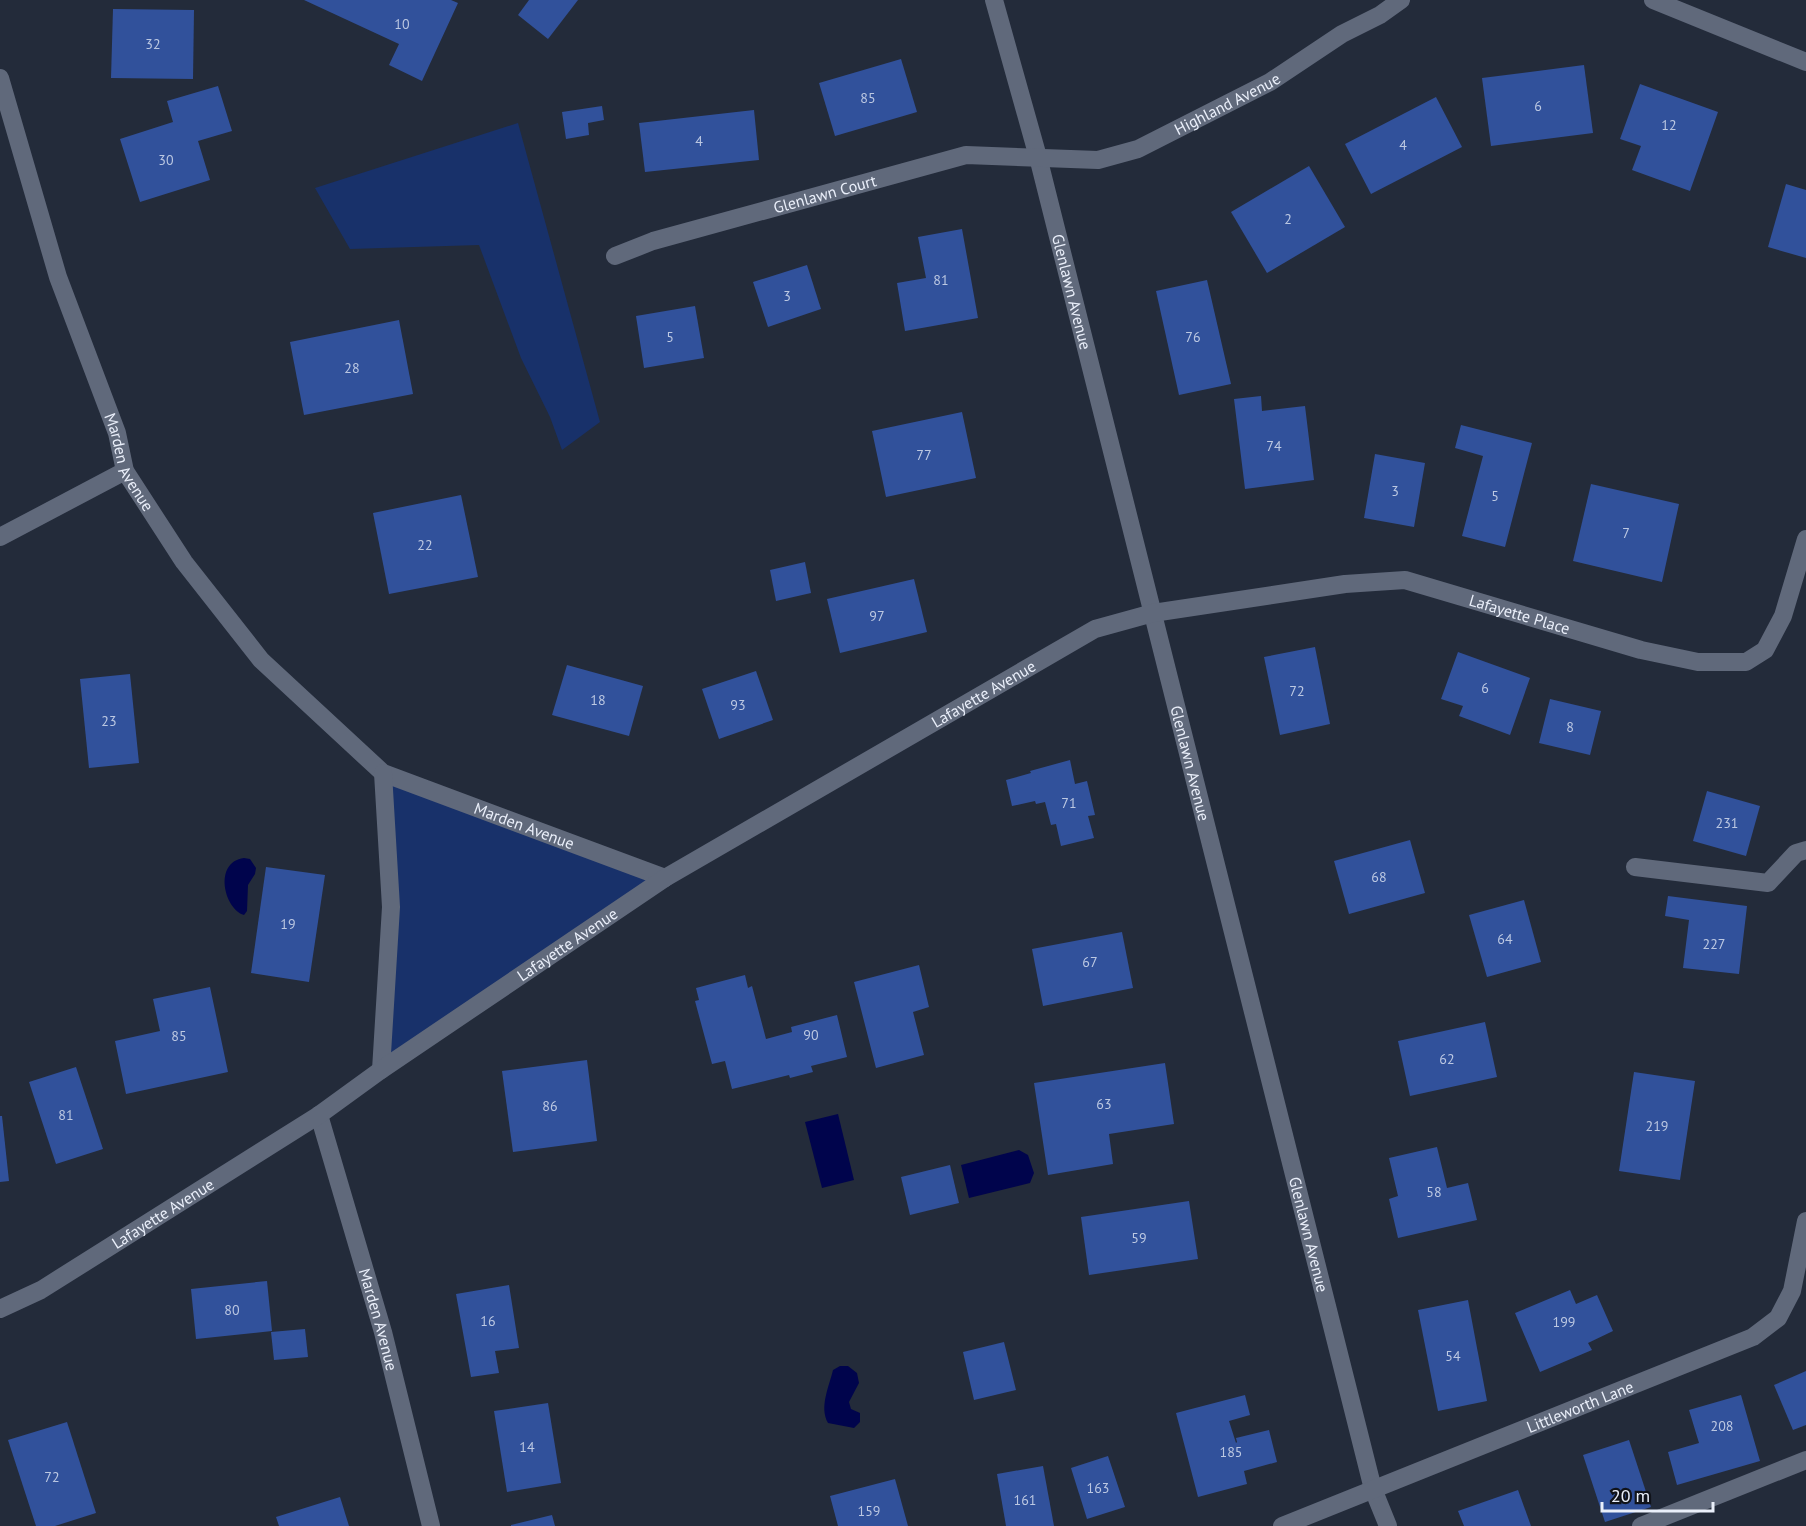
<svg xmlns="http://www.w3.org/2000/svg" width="1806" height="1526" viewBox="0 0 1806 1526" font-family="'PT Sans',sans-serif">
	<rect width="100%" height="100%" fill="#232b3a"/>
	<g fill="#18316a">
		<path d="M518,123L600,422L562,450L550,417L521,358L479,245L350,249L315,188Z"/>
		<path d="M383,773L665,878L381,1070Z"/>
	</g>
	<g fill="#00044c">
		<path d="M244,858L250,859L256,868L255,874L248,885L247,911L244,915C224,909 213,862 244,858Z"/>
		<path d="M838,1114L854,1180L822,1188L805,1122Z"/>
		<path d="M1019,1150L1028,1155L1034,1173L1030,1183L969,1198L961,1165Z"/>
		<path d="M840,1366H848L857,1373L859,1383L849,1402L851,1409L860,1413V1422L854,1428L828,1423C819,1407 829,1387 833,1370Z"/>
	</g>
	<g fill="#31519b">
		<path d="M304,0H451L458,3L422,81L389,65L399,44Z"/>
		<path d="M529,0H578L548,39L518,15Z"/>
		<path d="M113,9L194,10L193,79L111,78Z"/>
		<path d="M901,59L917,112L835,136L819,83Z"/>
		<path d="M1584,65L1593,133L1491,146L1482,78Z"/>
		<path d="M1640,84L1718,112L1690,191L1632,170L1641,146L1620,139Z"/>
		<path d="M218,86L232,131L198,141L210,180L140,202L120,139L173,122L167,101Z"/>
		<path d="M1436,97L1462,147L1371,194L1345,144Z"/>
		<path d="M602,106L604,120L588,123L589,135L566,139L562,112Z"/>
		<path d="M754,110L759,160L645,172L639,123Z"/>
		<path d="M1309,166L1345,227L1267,273L1231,212Z"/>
		<path d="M1786,184L1806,190V258L1768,247Z"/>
		<path d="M962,229L978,318L905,331L897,283L926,278L918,237Z"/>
		<path d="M807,265L821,309L768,327L753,282Z"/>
		<path d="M1207,280L1231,384L1179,395L1156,291Z"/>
		<path d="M695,306L704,358L644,368L636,316Z"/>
		<path d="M399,320L413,394L304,415L290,342Z"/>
		<path d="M1261,396L1262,411L1305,406L1314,480L1245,489L1234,399Z"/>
		<path d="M962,412L976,478L886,497L872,431Z"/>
		<path d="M1461,425L1532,443L1505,547L1462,536L1483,456L1455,448Z"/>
		<path d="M1375,454L1425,463L1414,527L1364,518Z"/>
		<path d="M1591,484L1679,504L1662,582L1573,561Z"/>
		<path d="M461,495L478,577L389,594L373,513Z"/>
		<path d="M805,562L811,593L776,601L770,570Z"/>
		<path d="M914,579L927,632L840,653L827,599Z"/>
		<path d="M1315,647L1330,724L1280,735L1264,657Z"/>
		<path d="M1458,652L1530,678L1510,735L1459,716L1463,706L1441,699Z"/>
		<path d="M567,665L643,686L629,736L552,715Z"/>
		<path d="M756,671L773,720L719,739L702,689Z"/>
		<path d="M130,674L139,763L89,768L80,679Z"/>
		<path d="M1550,699L1601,711L1590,755L1539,743Z"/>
		<path d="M1070,760L1075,784L1087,781L1095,815L1088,816L1094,838L1061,846L1056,824L1051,825L1045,802L1036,804L1035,801L1012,806L1006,780L1031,773L1030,771Z"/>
		<path d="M1707,791L1760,806L1746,856L1693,841Z"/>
		<path d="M1410,840L1425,893L1349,914L1334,861Z"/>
		<path d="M266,867L325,875L309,982L251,973Z"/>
		<path d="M1668,896L1747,906L1739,974L1683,968L1689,920L1665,916Z"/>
		<path d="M1524,900L1541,962L1487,977L1469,915Z"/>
		<path d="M1122,932L1133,988L1043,1006L1032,949Z"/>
		<path d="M919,965L929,1007L913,1012L924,1055L876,1068L854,982Z"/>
		<path d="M745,975L748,988L752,986L766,1039L792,1032L791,1027L837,1015L847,1057L811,1066L813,1072L790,1078L789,1075L732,1089L725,1061L712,1064L695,1001L699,1000L696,988Z"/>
		<path d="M210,987L228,1072L126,1094L115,1041L160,1031L153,999Z"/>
		<path d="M1485,1022L1497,1077L1410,1096L1398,1041Z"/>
		<path d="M587,1060L597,1141L513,1152L502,1071Z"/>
		<path d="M1165,1063L1174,1124L1109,1134L1113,1164L1048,1175L1034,1083Z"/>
		<path d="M76,1067L103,1149L56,1164L29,1082Z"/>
		<path d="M1634,1072L1695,1081L1680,1180L1619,1171Z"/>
		<path d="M0,1116H2L9,1181L0,1182Z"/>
		<path d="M1437,1147L1447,1188L1468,1183L1477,1220L1398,1238L1389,1199L1398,1196L1389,1158Z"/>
		<path d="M950,1165L959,1203L910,1215L901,1177Z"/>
		<path d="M1189,1201L1198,1259L1089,1275L1081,1217Z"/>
		<path d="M267,1281L272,1331L196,1339L191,1289Z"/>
		<path d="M509,1285L519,1348L495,1351L499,1373L471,1377L456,1294Z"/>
		<path d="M1570,1290L1576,1304L1597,1295L1613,1331L1588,1343L1592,1350L1540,1372L1515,1313Z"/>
		<path d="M1468,1300L1487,1401L1438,1411L1418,1310Z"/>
		<path d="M305,1329L308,1357L274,1360L271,1332Z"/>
		<path d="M1004,1342L1016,1390L974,1400L963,1352Z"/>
		<path d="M1806,1371V1425L1793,1430L1774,1385Z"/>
		<path d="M1245,1395L1250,1415L1229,1421L1236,1443L1237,1442L1236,1438L1269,1430L1277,1462L1244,1471L1247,1484L1198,1497L1176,1413Z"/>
		<path d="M1741,1395L1760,1461L1677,1485L1668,1452L1699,1443L1689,1410Z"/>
		<path d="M548,1403L561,1483L507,1492L494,1411Z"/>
		<path d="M67,1422L96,1513L55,1526H36L8,1440Z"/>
		<path d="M1629,1440L1651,1507L1605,1522L1583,1455Z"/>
		<path d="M1108,1456L1125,1507L1087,1519L1071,1468Z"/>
		<path d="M1043,1466L1054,1526H1006L997,1474Z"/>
		<path d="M895,1479L908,1526H838L830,1496Z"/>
		<path d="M1518,1490L1531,1526H1464L1458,1511Z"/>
		<path d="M340,1497L349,1526H279L276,1517Z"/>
		<path d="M552,1515L555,1526H511V1525Z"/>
	</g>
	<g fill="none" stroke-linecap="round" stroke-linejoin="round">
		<g stroke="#60697b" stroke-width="18">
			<path id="s1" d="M994,0L1038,157L1373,1489L1388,1526"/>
			<path d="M1653,0L1806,62"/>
			<path id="s2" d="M0,78L58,277L117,433L125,471L184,562L261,660L383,773L665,878"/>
			<path id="s3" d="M615,256L653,241L966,155L1098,160L1138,149L1270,82L1342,34L1380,15L1401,0"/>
			<path d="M0,537L125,471"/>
			<path d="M1635,867L1768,883L1796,853L1806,850"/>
			<path d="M381,1070L391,907L383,773"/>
			<path id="s4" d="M319,1115L383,1332L431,1526"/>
			<path id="s5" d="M0,1309L41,1290L319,1115L381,1070L665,878L1095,629L1153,613L1345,584L1405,580L1641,650L1698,662H1746L1765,650L1783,616L1806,539"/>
			<path id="s6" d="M1282,1526L1753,1337L1778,1318L1792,1291L1806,1221"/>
			<path d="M1641,1526L1806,1460"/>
		</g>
	</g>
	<g text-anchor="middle" stroke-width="4.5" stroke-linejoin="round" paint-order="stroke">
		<g font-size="14" fill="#bcc8e2">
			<text x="402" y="29">10</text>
			<text x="153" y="49">32</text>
			<text x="868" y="103">85</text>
			<text x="1538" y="111">6</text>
			<text x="1669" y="130">12</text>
			<text x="699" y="146">4</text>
			<text x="1403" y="150">4</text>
			<text x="166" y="165">30</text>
			<text x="1288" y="224">2</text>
			<text x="941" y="285">81</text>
			<text x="787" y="301">3</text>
			<text x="670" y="342">5</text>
			<text x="1193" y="342">76</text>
			<text x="352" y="373">28</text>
			<text x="1274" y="451">74</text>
			<text x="924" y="460">77</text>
			<text x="1395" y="496">3</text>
			<text x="1495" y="501">5</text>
			<text x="1626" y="538">7</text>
			<text x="425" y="550">22</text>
			<text x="877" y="621">97</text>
			<text x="1485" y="693">6</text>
			<text x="1297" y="696">72</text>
			<text x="598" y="705">18</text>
			<text x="738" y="710">93</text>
			<text x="109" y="726">23</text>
			<text x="1570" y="732">8</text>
			<text x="1069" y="808">71</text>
			<text x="1727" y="828">231</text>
			<text x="1379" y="882">68</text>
			<text x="288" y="929">19</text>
			<text x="1505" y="944">64</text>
			<text x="1714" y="949">227</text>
			<text x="1090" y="967">67</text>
			<text x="811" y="1040">90</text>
			<text x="179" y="1041">85</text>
			<text x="1447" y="1064">62</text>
			<text x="1104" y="1109">63</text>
			<text x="550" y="1111">86</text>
			<text x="66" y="1120">81</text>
			<text x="1657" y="1131">219</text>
			<text x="1434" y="1197">58</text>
			<text x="1139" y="1243">59</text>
			<text x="232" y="1315">80</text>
			<text x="488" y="1326">16</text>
			<text x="1564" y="1327">199</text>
			<text x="1453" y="1361">54</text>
			<text x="1722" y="1431">208</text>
			<text x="527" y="1452">14</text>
			<text x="1231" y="1457">185</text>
			<text x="52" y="1482">72</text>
			<text x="1098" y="1493">163</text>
			<text x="1025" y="1505">161</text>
			<text x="869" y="1516">159</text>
		</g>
		<g font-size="16" fill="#eaeffa" stroke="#10131a">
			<text dy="6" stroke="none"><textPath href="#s3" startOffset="639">Highland Avenue</textPath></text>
			<text dy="6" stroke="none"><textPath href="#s3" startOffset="219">Glenlawn Court</textPath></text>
			<text dy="6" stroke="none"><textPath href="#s1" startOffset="302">Glenlawn Avenue</textPath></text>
			<text dy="6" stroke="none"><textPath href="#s2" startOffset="406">Marden Avenue</textPath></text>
			<text dy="6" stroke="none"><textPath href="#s5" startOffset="1724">Lafayette Place</textPath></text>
			<text dy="6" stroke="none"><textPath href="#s5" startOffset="1161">Lafayette Avenue</textPath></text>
			<text dy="6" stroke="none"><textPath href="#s1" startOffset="788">Glenlawn Avenue</textPath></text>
			<text dy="6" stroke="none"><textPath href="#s2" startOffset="963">Marden Avenue</textPath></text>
			<text dy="6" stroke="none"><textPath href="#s5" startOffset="675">Lafayette Avenue</textPath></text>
			<text dy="6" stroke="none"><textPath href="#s5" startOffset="189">Lafayette Avenue</textPath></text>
			<text dy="6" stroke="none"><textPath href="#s1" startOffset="1274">Glenlawn Avenue</textPath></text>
			<text dy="6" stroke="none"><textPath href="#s4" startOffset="213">Marden Avenue</textPath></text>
			<text dy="6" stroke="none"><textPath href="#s6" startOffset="321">Littleworth Lane</textPath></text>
		</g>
	</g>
	<path d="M1602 1502v9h111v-9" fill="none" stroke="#eaeffa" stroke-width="3"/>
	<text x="1611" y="1502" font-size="18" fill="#eaeffa" stroke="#10131a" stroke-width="4.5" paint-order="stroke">20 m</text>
</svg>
